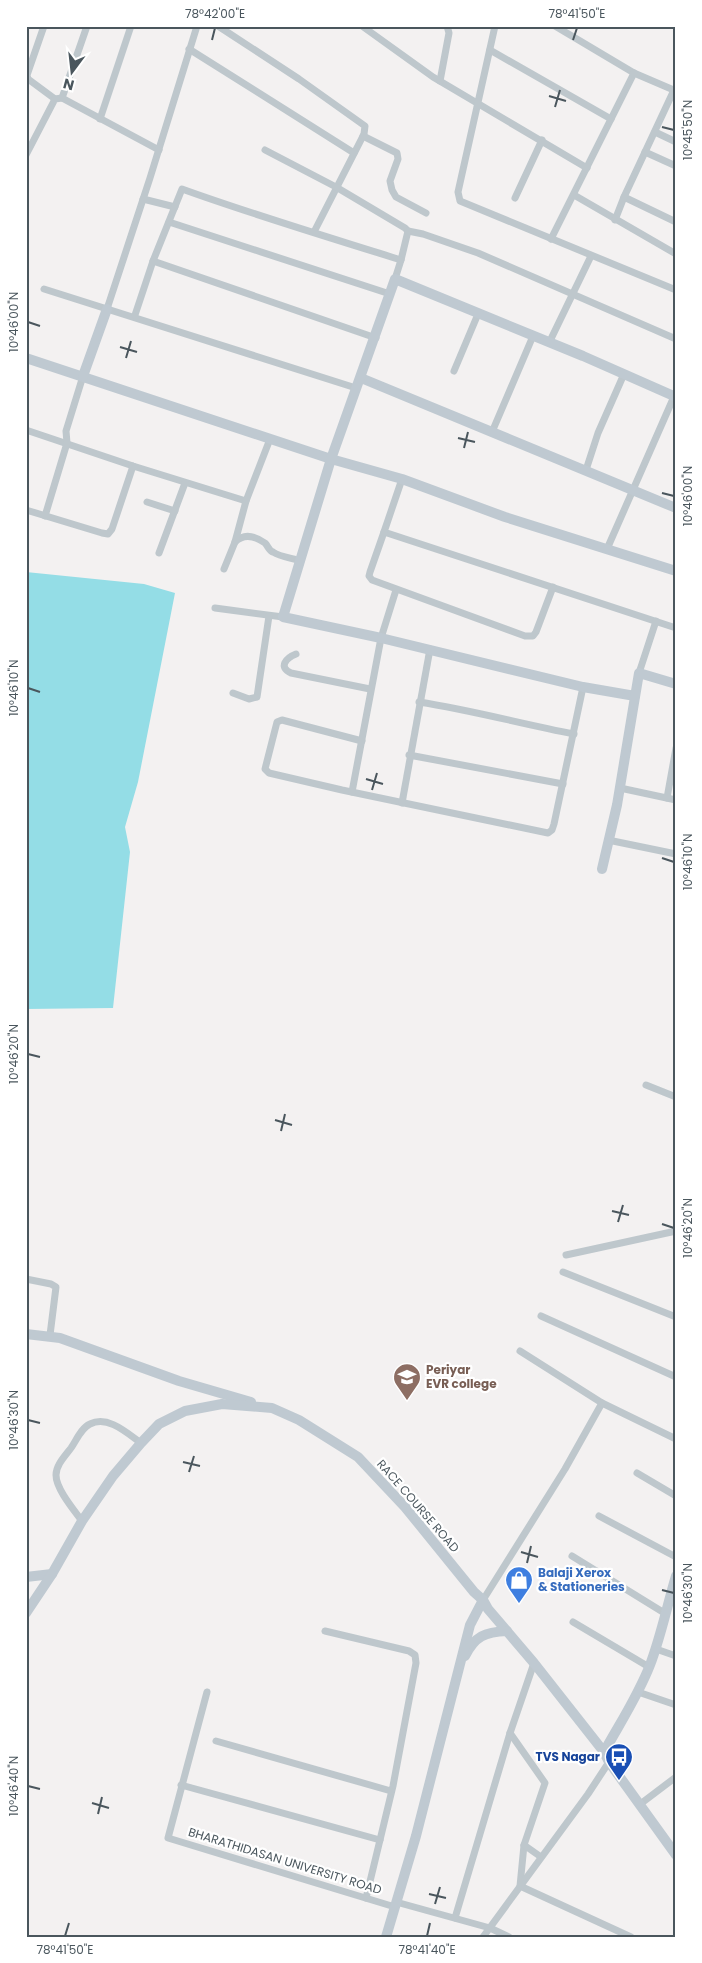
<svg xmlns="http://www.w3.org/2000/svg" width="702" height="1963" viewBox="0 0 702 1963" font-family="Poppins,sans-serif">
	<rect width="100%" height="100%" fill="#f3f1f1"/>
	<path fill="#94dde6" d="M26,572L144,584L175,593L138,782L125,827L130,852L113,1008L26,1009Z"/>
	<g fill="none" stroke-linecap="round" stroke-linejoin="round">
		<g stroke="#bec7cc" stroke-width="7">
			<path d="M44,26L27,75L28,79L55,99"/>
			<path d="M218,26L299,79L365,126L364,134L314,232"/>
			<path d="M362,26L433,77L587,168"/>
			<path d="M495,26L458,192L460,201L676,290"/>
			<path d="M555,26L634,73L676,91"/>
			<path d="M189,49L354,153"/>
			<path d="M490,50L611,119"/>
			<path d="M440,81L449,33L447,26"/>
			<path d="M62,98L87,26"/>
			<path d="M100,119L131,26"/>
			<path d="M655,132L676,142"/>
			<path d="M363,136L397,153L398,159L390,181L392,190L396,197L426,213"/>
			<path d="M265,150L336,187L405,228L408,231L423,234L478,253L676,339"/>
			<path d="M645,152L676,166"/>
			<path d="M26,155L55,99L62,98L159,150"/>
			<path d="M574,195L676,254"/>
			<path d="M624,197L676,222"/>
			<path d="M515,198L542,140"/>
			<path d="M143,199L175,207"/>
			<path d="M615,220L624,197L674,90"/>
			<path d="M169,222L390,294"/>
			<path d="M551,239L634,73"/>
			<path d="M401,260L408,231"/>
			<path d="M153,261L376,338"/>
			<path d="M44,289L356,388"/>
			<path d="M107,309L150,178L197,26"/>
			<path d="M135,315L153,261L182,189C254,215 328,237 401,260L395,279"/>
			<path d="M549,343L591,256"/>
			<path d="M454,371L478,314"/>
			<path d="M26,430L133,466L246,501"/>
			<path d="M492,432L533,336"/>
			<path d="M586,470L598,433L624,374"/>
			<path d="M402,479L384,532L676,628"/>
			<path d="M147,502L175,511"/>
			<path d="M26,510L102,533L108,534L112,529L133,466"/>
			<path d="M45,516L67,443L66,431L83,376"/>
			<path d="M384,532L370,572L369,576L372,580L525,636H533L536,632L553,587"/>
			<path d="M235,542C244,533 255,536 265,543C268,546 269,551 273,552C280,557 292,558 301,561"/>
			<path d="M607,549L676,392"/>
			<path d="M159,553L185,483"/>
			<path d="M224,569L235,542L246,501L270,439"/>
			<path d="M215,608L283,617"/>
			<path d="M296,654C286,658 278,667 291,673L370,689"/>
			<path d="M639,673L656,621"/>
			<path d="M233,693L249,699L257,697L269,616"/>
			<path d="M419,702C471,710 522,724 574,734"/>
			<path d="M362,741L282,720L277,722L265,769L269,773L342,790L548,833L552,830L554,824L583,687"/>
			<path d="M409,755L563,784"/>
			<path d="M620,788L676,800"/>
			<path d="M352,792L381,638L396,590"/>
			<path d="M667,798L676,748"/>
			<path d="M402,803L430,649"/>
			<path d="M608,840L676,854"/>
			<path d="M646,1085L676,1097"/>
			<path d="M566,1255L676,1231"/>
			<path d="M563,1272L676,1317"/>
			<path d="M26,1279L51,1284L56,1287L50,1335"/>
			<path d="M541,1316L676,1377"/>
			<path d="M520,1351L602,1403L676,1439"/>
			<path d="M637,1473L676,1496"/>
			<path d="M599,1516L676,1557"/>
			<path d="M82,1521C74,1510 56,1489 56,1475C56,1465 65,1456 71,1448C76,1441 81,1428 90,1424C108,1415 127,1433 141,1443"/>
			<path d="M572,1556L666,1614"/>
			<path d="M483,1600L565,1469L602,1403"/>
			<path d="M573,1622L649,1667"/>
			<path d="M325,1631L409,1651L415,1655L416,1663L393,1786L366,1898"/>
			<path d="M656,1649L676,1656"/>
			<path d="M207,1692L168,1838L395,1907"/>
			<path d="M638,1692L676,1705"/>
			<path d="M510,1733L545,1783L524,1845L520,1886L631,1937"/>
			<path d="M216,1741L391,1791"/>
			<path d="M181,1785L380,1840"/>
			<path d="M639,1805L676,1777"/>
			<path d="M524,1845L541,1857"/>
			<path d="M396,1902L490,1928L509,1937"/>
			<path d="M455,1918L510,1733L534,1663"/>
			<path d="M483,1937L588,1794L609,1762"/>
		</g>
		<g stroke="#bfc9d1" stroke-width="10">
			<path d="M26,358L331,459L283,617L381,638L583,687L635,696"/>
			<path d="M83,376L107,309"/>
			<path d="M361,378L676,508"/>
			<path d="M676,397L583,356L395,279L331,459L402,479L505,517L676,571"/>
			<path d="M602,869L617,805L639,673L676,684"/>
			<path d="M26,1334L60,1338L179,1381L251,1402"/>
			<path d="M26,1577L52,1574"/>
			<path d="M26,1613L52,1574L82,1521L113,1476L141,1443L159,1424L185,1411L222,1404L272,1408L299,1420L358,1457L405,1507L474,1592L483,1600L488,1609L534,1663L604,1752L609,1762L676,1855"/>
			<path d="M465,1656C475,1636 485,1632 507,1631"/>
			<path d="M604,1752C620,1723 638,1696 650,1665C661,1636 667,1606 676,1576"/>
			<path d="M386,1937L416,1836L470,1625L483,1600"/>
		</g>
	</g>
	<path fill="none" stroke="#4a565d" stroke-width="2" d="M212,40L215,28M573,40L577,28M549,96L566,101M555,107L560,90M662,127L674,130M28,322L40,326M120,347L137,352M126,358L131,341M458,438L475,442M464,448L468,432M662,493L674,496M28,688L40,692M366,779L383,784M372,790L377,773M662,858L674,862M28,1054L40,1057M275,1120L292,1125M281,1131L285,1114M612,1211L629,1215M618,1222L623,1205M662,1224L674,1228M28,1420L40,1423M183,1462L200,1466M189,1472L194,1456M521,1552L538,1557M527,1563L531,1546M662,1590L674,1593M28,1786L40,1789M92,1803L109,1808M98,1814L102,1797M429,1894L446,1898M435,1904L440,1887M65,1936L69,1923M427,1936L430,1923"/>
	<defs>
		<g id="university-pin" transform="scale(1.4375)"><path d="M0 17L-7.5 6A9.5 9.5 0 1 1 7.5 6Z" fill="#8d6e63" stroke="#fff"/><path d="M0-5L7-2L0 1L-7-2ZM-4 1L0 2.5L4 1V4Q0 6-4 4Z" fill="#fff"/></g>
		<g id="shop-pin" transform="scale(1.4375)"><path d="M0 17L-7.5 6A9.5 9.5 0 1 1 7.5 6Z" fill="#3f7fe0" stroke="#fff"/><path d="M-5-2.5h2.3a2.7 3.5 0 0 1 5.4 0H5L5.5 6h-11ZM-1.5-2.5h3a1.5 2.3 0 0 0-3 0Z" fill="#fff"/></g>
		<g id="bus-pin" transform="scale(1.4375)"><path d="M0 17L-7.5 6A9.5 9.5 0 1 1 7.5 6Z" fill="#1a4fb4" stroke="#fff"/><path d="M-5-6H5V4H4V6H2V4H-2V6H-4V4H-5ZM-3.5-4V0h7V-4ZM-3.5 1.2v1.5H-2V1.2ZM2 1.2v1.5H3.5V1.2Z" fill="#fff"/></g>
	</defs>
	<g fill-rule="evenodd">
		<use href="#university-pin" x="407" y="1377"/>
		<use href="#shop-pin" x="519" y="1580"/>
		<use href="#bus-pin" x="619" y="1757"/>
	</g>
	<g text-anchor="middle" stroke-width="4.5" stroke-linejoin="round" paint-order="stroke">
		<g font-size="12" font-weight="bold" fill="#785e54" stroke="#fff" text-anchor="start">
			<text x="426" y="1374">Periyar<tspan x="426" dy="14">EVR college</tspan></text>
		</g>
		<g font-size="12" fill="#4a565d" stroke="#fff">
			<text transform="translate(418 1506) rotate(49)" y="4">RACE COURSE ROAD</text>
			<text transform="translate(285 1861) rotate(17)" y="4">BHARATHIDASAN UNIVERSITY ROAD</text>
		</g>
		<g font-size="12" font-weight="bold" fill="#366cbe" stroke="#fff" text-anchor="start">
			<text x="538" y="1577">Balaji Xerox<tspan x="538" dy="14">&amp; Stationeries</tspan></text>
		</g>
		<g font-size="12" font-weight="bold" fill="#164399" stroke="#fff" text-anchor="end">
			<text x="600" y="1761">TVS Nagar</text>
		</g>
	</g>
	<rect width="702" height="1963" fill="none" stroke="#ffffff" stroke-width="55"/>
	<g transform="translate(72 72) rotate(195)" stroke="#ffffff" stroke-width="4" paint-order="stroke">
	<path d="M0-4L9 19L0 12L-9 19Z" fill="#4a565d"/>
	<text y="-8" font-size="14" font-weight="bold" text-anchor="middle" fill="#4a565d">N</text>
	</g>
	<rect x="28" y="28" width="646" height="1908" fill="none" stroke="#4a565d" stroke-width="2"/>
	<g font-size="12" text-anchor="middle" fill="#4a565d">
		<text x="215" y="18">78°42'00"E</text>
		<text x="577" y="18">78°41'50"E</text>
		<text transform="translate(688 130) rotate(-90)" y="4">10°45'50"N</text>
		<text transform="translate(14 322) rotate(-90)" y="4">10°46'00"N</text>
		<text transform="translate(688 496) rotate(-90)" y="4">10°46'00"N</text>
		<text transform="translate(14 688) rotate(-90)" y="4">10°46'10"N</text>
		<text transform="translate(688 862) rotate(-90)" y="4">10°46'10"N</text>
		<text transform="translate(14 1054) rotate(-90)" y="4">10°46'20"N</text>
		<text transform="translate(688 1228) rotate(-90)" y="4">10°46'20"N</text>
		<text transform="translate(14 1420) rotate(-90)" y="4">10°46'30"N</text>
		<text transform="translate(688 1593) rotate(-90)" y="4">10°46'30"N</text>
		<text transform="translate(14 1786) rotate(-90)" y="4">10°46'40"N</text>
		<text x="65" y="1954">78°41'50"E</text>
		<text x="427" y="1954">78°41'40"E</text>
	</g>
</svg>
